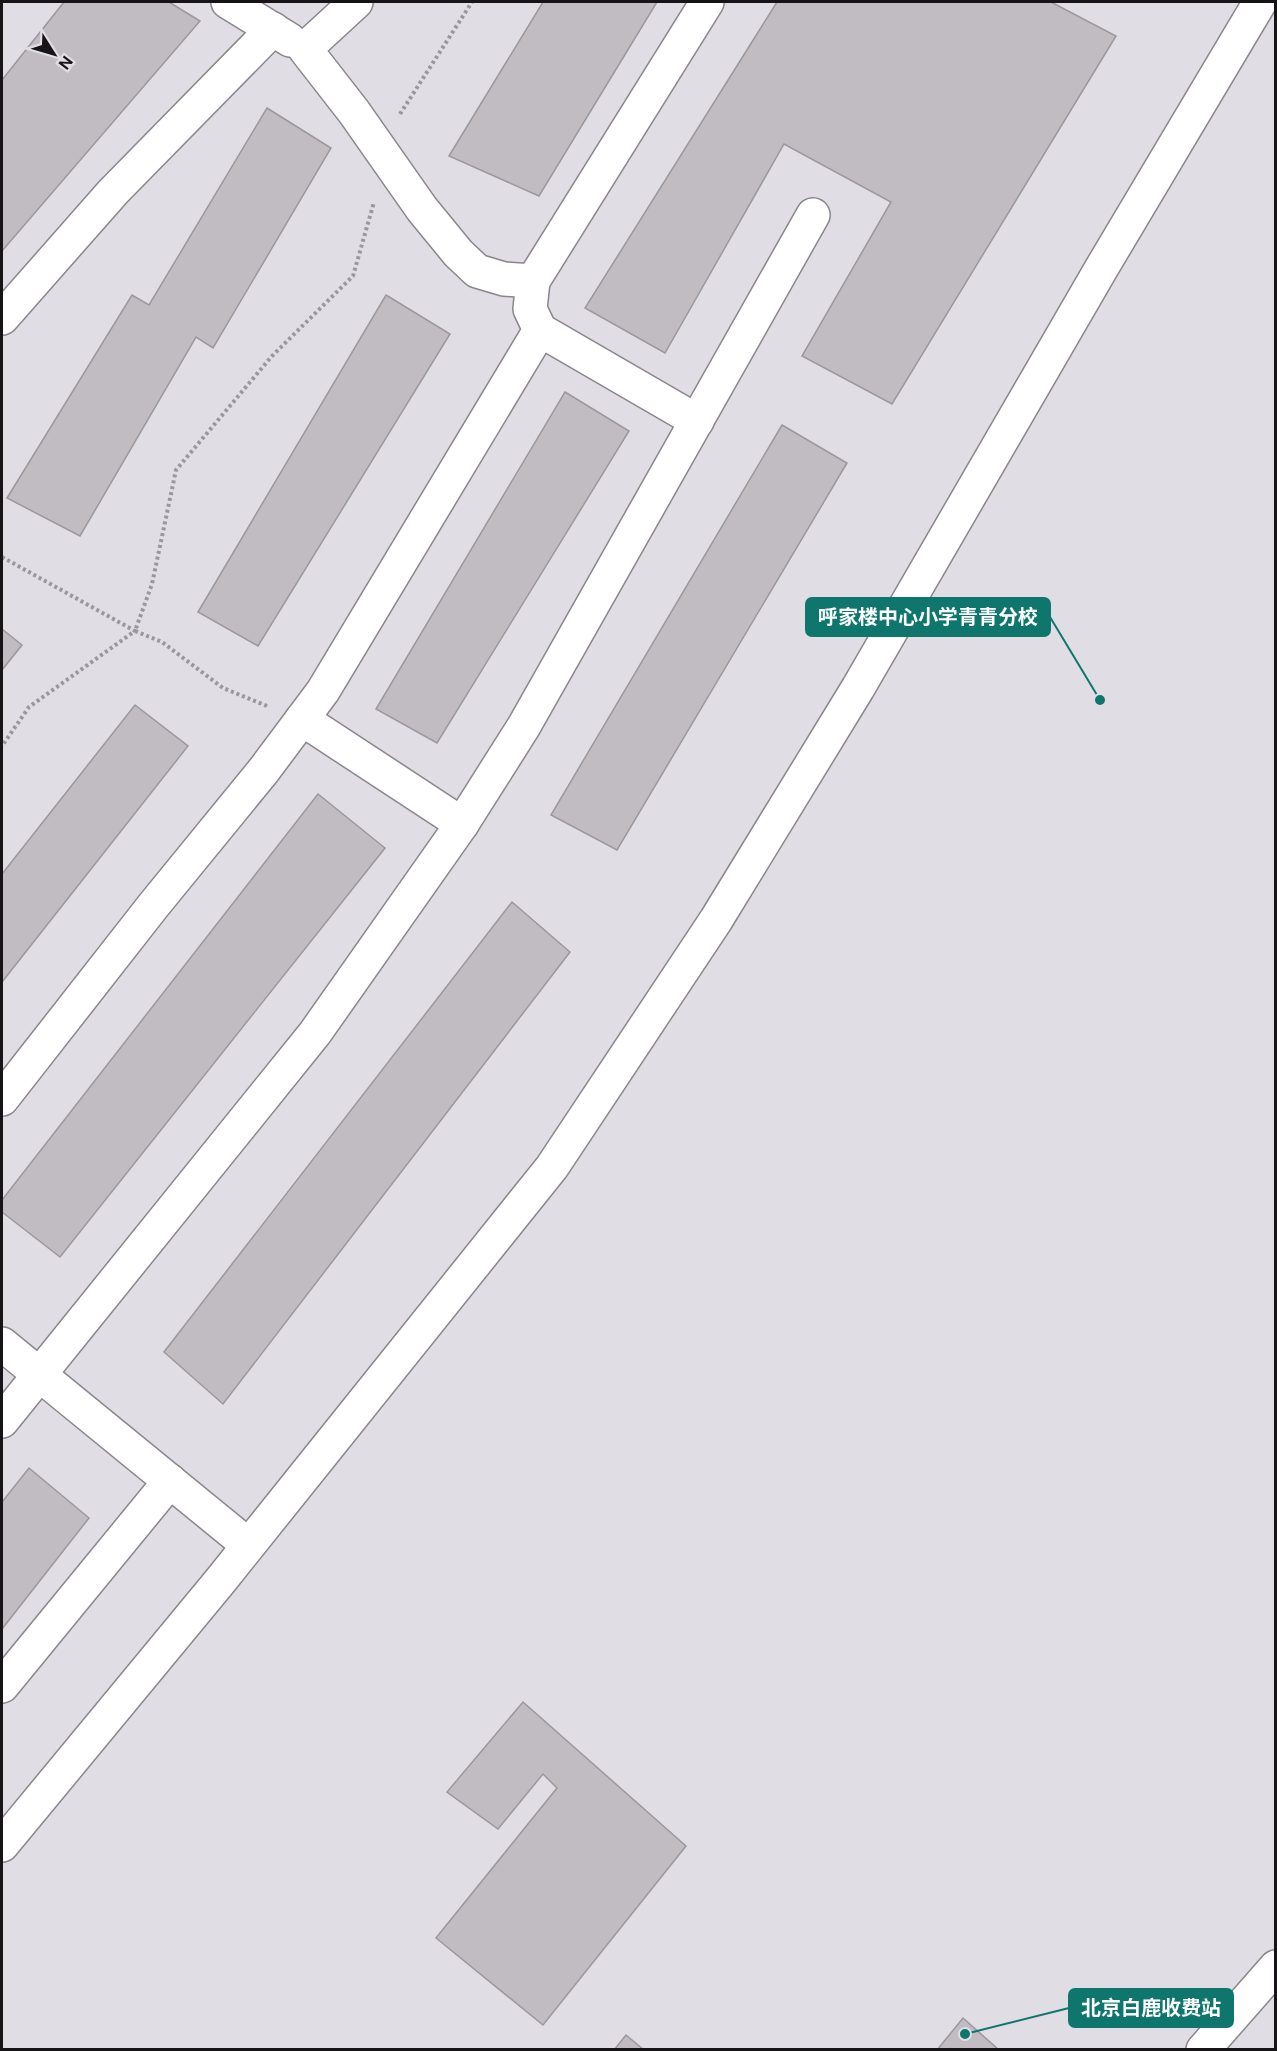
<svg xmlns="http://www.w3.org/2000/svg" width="1277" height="2051" viewBox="0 0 1277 2051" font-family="'DM Sans','Noto Sans SC',sans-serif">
	<rect width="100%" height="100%" fill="#e1dde4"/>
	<g fill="#c0bcc2" stroke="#9b979e" stroke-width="1.5">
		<path d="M64,2H169L200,21L2,251V80Z"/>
		<path d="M543,2H657L539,196L449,156Z"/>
		<path d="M777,2H1051L1116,36L892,404L802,356L891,202L784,144L665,353L585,308Z"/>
		<path d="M267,108L331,148L213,348L196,337L80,536L7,498L132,295L149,305Z"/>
		<path d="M386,295L450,334L258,646L198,612Z"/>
		<path d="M565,392L629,431L437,743L376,709Z"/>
		<path d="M782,425L847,463L617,850L551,815Z"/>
		<path d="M2,629L22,645L2,670Z"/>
		<path d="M135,705L188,746L2,982V874Z"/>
		<path d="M318,794L385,848L60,1257L2,1212V1200Z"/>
		<path d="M512,902L570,952L223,1404L164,1352Z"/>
		<path d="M29,1468L89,1518L2,1629V1502Z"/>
		<path d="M523,1702L686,1846L543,2025L436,1938L557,1788L543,1774L498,1829L447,1792Z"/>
		<path d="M963,2018L999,2050H937Z"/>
		<path d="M626,2035L644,2050H614Z"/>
	</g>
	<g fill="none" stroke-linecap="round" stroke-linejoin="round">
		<g stroke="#8a868c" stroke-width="36">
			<g id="minor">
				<path d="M228,2L290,40"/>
				<path d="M356,2L305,49L354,112L422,209L458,253L477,271L504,279L533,281"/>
				<path d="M2,318L113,192L273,29"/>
				<path d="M697,421L540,330L530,309L533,281L707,2"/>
				<path d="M302,719L462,824"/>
				<path d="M2,1099L153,906L264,770L323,691L540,330"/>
				<path d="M2,1344L248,1545"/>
				<path d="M2,1421L315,1033L462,824L524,726L813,215"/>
				<path d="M2,1686L170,1481"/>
				<path d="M2,1845L221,1580L552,1167L716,920L858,688L1101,269L1260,2"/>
			</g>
		</g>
		<g stroke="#8a868c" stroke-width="36">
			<path id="highway" d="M1203,2050L1276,1967"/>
		</g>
		<g stroke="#9a979c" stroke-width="4" stroke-dasharray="3 3" stroke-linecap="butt">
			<path d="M400,114L472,2"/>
			<path d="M2,557L135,631L29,707L2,746"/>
			<path d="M267,706L223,688L162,642L135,631L152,584L176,470L272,356L353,276L374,202"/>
		</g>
		<use href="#minor" stroke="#fff" stroke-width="33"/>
		<use href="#highway" stroke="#fff" stroke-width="33"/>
	</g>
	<path fill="none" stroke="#0f766e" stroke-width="2" d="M1100 700L1050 617M965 2034L1069 2008"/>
	<g fill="#0f766e" stroke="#e1dde4" stroke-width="2">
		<circle cx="1100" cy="700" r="6"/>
		<circle cx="965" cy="2034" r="6"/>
	</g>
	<g fill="#0f766e" stroke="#0f766e" stroke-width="2">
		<rect x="806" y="598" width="244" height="38" rx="6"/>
		<rect x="1069" y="1989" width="164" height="38" rx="6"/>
	</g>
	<g font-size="20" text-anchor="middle" font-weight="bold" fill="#fff">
		<text x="928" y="624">呼家楼中心小学青青分校</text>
		<text x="1151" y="2015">北京白鹿收费站</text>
	</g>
	<rect width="1277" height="2051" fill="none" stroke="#161416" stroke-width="6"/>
	<g transform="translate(54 54) rotate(127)" stroke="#e1dde4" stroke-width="4.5" paint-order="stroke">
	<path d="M0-4.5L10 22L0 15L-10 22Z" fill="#161416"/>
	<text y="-9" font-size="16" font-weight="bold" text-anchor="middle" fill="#161416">N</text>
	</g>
</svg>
